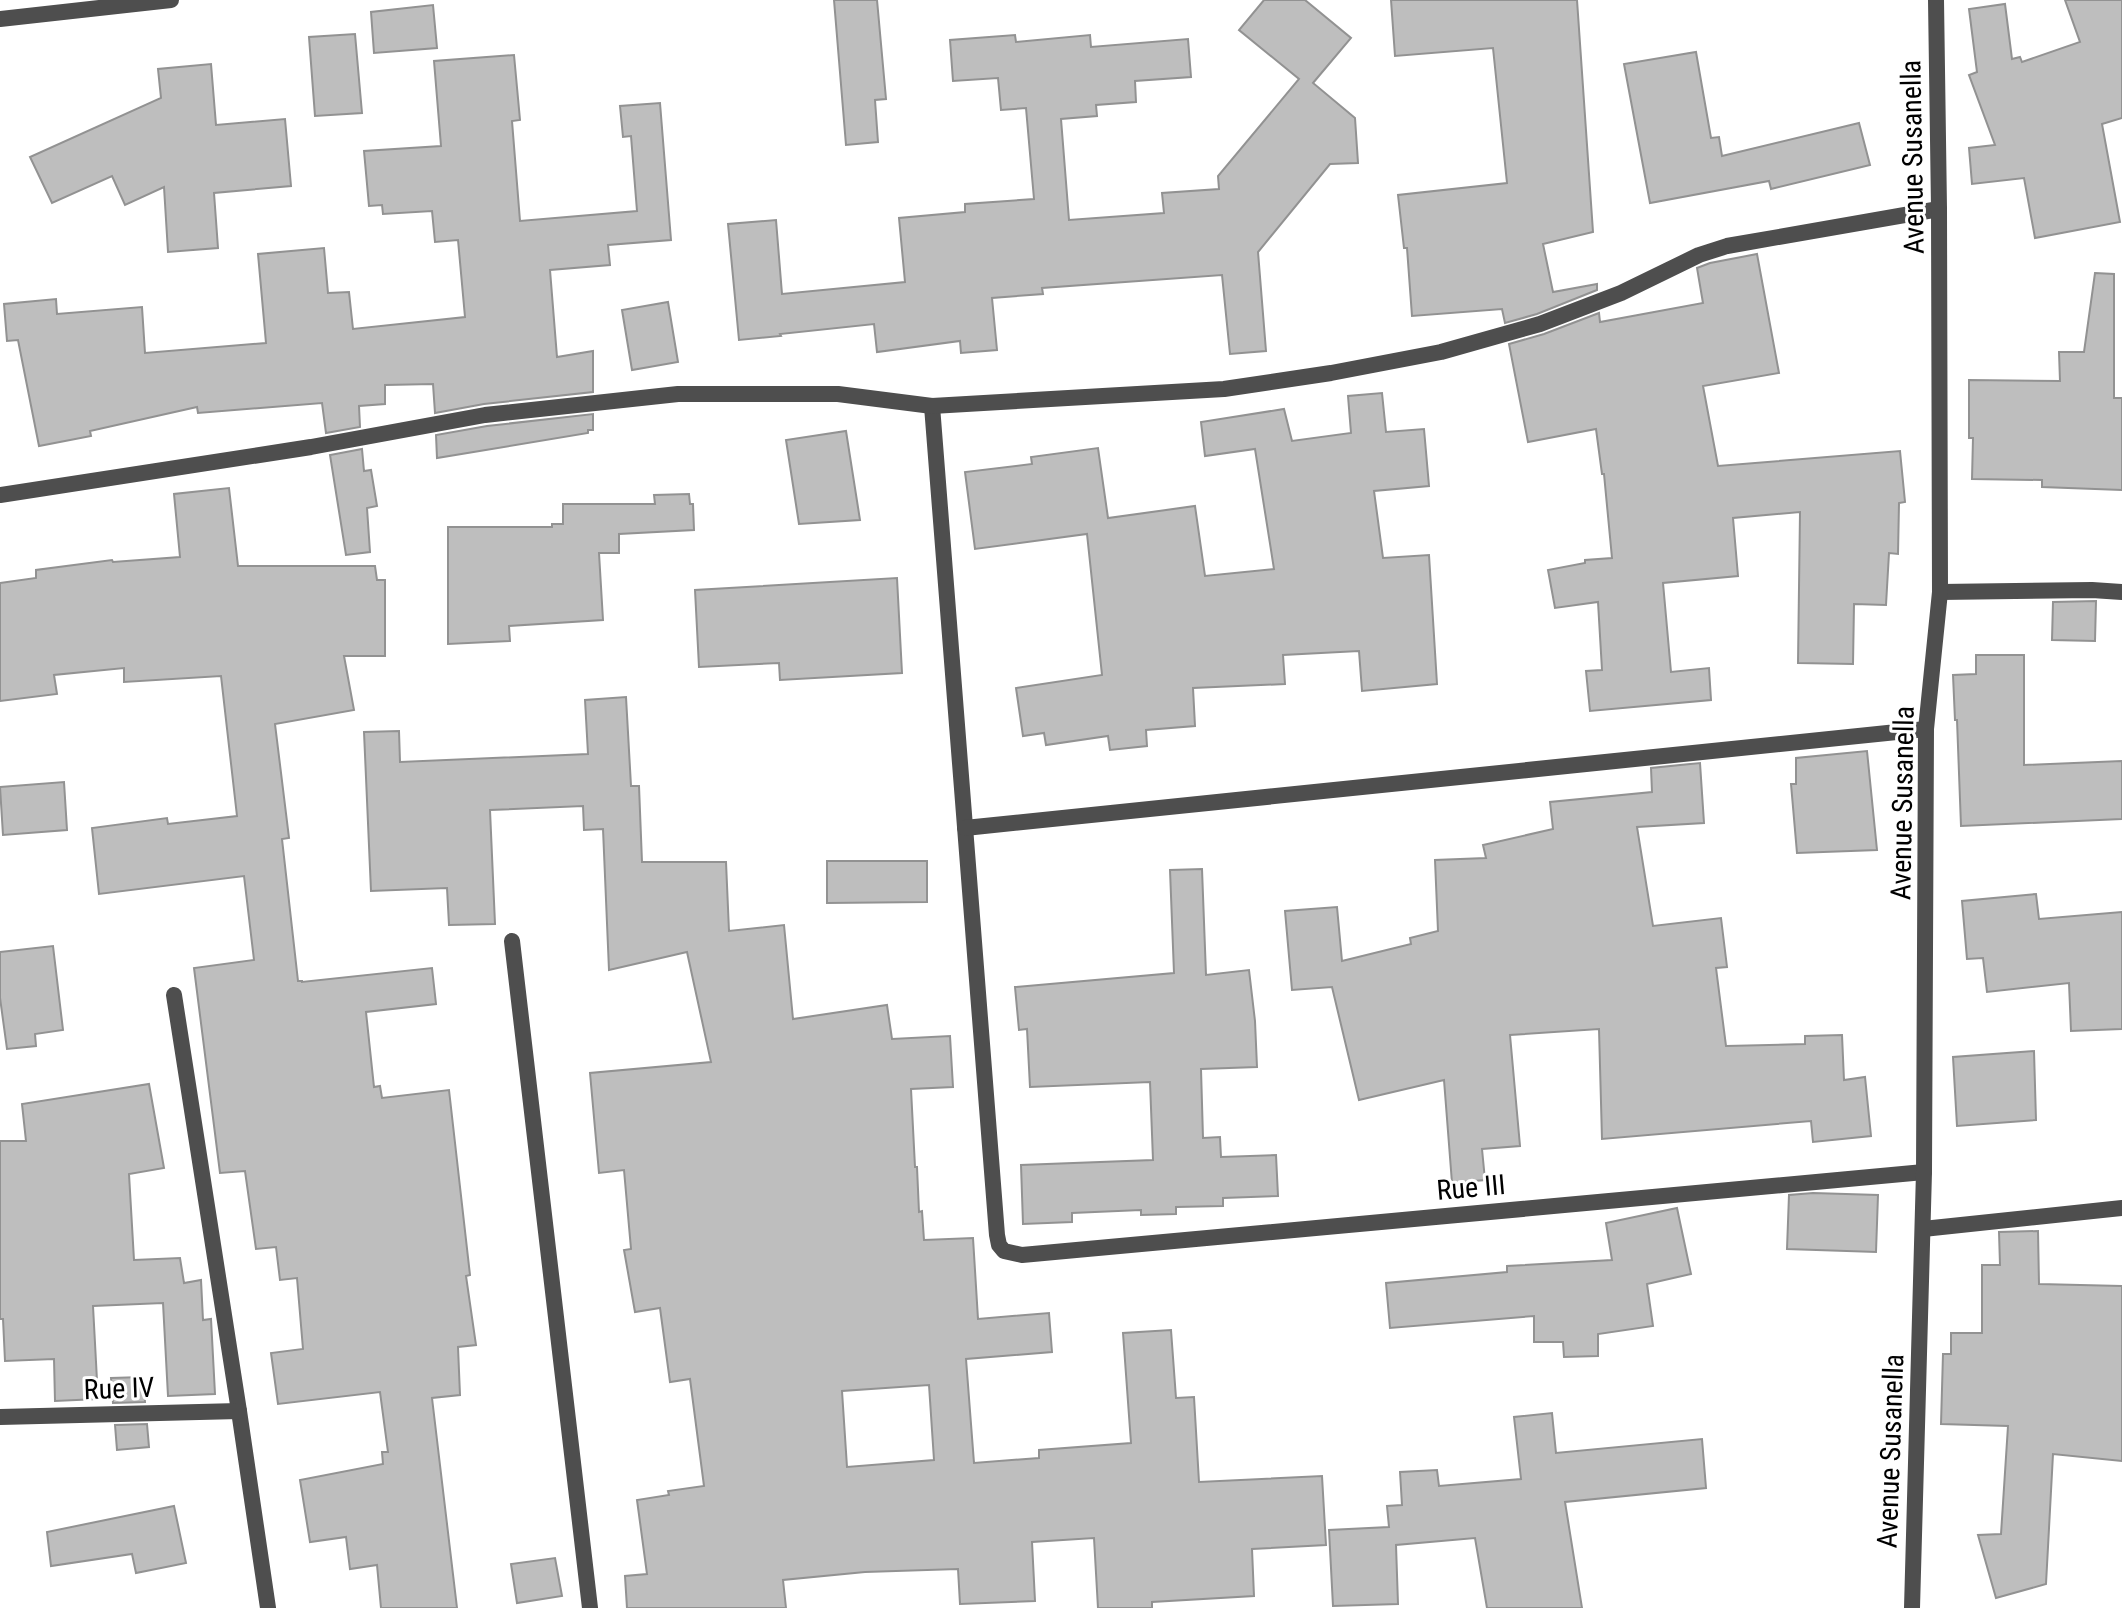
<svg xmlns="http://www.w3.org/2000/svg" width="2122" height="1608" viewBox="0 0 2122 1608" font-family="'Roboto Condensed',sans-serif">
	<rect width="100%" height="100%" fill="#fff"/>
	<g fill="#bebebe" stroke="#929292" stroke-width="2" fill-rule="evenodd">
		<path d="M834,0H877L886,99L875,100L878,142L846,145Z"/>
		<path d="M1264,0H1305L1351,38L1313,83L1355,118L1358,163L1330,164L1258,252L1266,351L1230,354L1222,275L1042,288L1043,294L992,298L997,350L961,353L960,341L877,352L874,324L780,334L781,336L739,340L728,224L776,220L782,294L905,282L899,218L965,212V204L1034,199L1026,108L1001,110L998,78L953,81L950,40L1015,35L1016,42L1090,35L1091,47L1188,39L1191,77L1135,81L1136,102L1096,105L1097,116L1061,119L1069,220L1164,213L1162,193L1219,189L1218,176L1299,79L1239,30Z"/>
		<path d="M1391,0H1577L1593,232L1543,244L1553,292L1597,284V290L1537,314L1505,323L1502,309L1412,316L1407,248H1404L1398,195L1507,183L1493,48L1395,56Z"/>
		<path d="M2065,0H2122V118L2102,124L2120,222L2035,238L2024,178L1972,184L1969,148L1995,145L1969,75L1977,72L1969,9L2005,4L2012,59L2020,57L2022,62L2080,42Z"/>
		<path d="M433,5L437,48L374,53L371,12Z"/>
		<path d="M355,34L362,113L315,116L309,37Z"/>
		<path d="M1696,52L1711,138L1719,137L1722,156L1859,123L1870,165L1771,189L1769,181L1650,203L1624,64Z"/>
		<path d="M514,55L520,120L512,121L520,221L637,211L631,136L623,137L620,106L660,103L671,240L608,245L610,265L550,270L557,357L593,351V392L484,404L435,413L433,384L385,385V404L359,406L360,427L326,433L322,403L198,413L197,407L90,431L91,436L39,446L18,340L7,341L4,304L56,299L57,314L142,307L145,353L266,343L258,254L324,248L328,293L349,292L353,329L465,317L458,240L435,242L432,211L383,214L382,205L369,206L364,151L441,146L434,61Z"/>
		<path d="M211,64L216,125L285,119L291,186L214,193L218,248L168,252L164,187L125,205L112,176L52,203L30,157L161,98L158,69Z"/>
		<path d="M1757,254L1779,373L1703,386L1718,466L1900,451L1905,502L1899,503L1898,554L1889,553L1886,605L1854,604L1853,664L1798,663L1800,512L1733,518L1738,576L1663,583L1671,672L1709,668L1711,700L1590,711L1586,671L1602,670L1598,602L1555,608L1548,570L1585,563V560L1612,558L1604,474H1602L1596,429L1528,442L1509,344L1544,334L1599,313L1600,322L1703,303L1697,268L1710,263Z"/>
		<path d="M2095,273L2114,274V398H2122V490L2042,487V480L1972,479L1973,438H1969V380L2060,381L2059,352H2084Z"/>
		<path d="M668,302L678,362L632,370L622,310Z"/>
		<path d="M1382,393L1386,432L1424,429L1429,486L1374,491L1383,558L1429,555L1437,684L1362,691L1359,651L1283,655L1285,684L1193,688L1195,726L1146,730L1147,746L1110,750L1108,736L1046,745L1044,733L1023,736L1016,688L1102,675L1087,534L975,549L965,472L1032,464L1031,457L1098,448L1108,518L1195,506L1205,576L1274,569L1255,449L1205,456L1201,422L1284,409L1292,441L1351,433L1348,396Z"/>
		<path d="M593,414V430H588V433L437,458L436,435L487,426Z"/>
		<path d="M846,431L860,520L799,524L786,440Z"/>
		<path d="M362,449L364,471L371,470L377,506L367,508L370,552L346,555L330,455Z"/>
		<path d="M229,488L238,566H375L377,580H385V656H344L354,710L275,724L289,838L282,839L298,981H302V982L432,968L436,1004L366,1012L374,1087L380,1086L382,1098L449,1090L470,1275L466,1276L476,1345L458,1347L460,1395L432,1398L457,1608H381L377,1565L350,1569L346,1537L310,1542L300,1480L383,1464L382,1452H388L380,1392L278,1404L271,1353L303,1349L297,1278L280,1280L276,1247L256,1249L245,1171L220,1173L194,968L254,960L244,876L99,894L92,828L167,818L168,824L237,816L221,676L124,682V668L54,675L57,694L0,701V583L36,578V570L112,560L113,562L180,557L174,494Z"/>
		<path d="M689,494L690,504H693L694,530L619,534V553H599L603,620L509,626L510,641L448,644V527H552V524H563V504H655L654,495Z"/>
		<path d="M897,578L902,673L780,680L779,663L699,667L695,590Z"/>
		<path d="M2096,601L2095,641L2052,640L2053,602Z"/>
		<path d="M1976,655H2024V765L2122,761V819L1961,826L1957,720H1955L1953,675L1976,674Z"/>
		<path d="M626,697L631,786H639L642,862H726L729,931L784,925L793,1019L887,1005L892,1039L950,1036L953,1087L911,1089L915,1167H917L919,1212L922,1211L924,1240L973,1238L978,1319L1049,1313L1052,1352L966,1359L974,1463L1039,1458V1450L1131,1443L1123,1333L1171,1330L1176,1398L1194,1397L1199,1482L1322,1476L1326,1545L1252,1549L1254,1596L1152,1602V1608H1098L1094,1538L1032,1542L1035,1601L960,1604L958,1569L865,1572L783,1580L786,1608H627L625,1576L647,1574L637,1500L669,1495L668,1491L704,1486L690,1379L670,1382L660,1308L635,1312L624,1250L631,1249L624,1170L599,1173L590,1073L711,1062L687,952L609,970L603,829L584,830L583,806L490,810L495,924L449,925L447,888L371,891L364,732L399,731L400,762L588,754L585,700ZM929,1385L934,1460L847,1467L842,1391Z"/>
		<path d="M1867,751L1877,850L1797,853L1791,784H1796V758Z"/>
		<path d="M1700,763L1704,823L1637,827L1653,926L1721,918L1727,967L1716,968L1726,1046L1805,1044V1036L1842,1035L1844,1080L1865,1077L1871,1136L1813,1142L1811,1121L1602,1139L1599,1029L1510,1035L1520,1146L1482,1149L1485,1180L1452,1183L1444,1080L1359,1100L1332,987L1292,990L1285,911L1337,907L1342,961L1411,944L1410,938L1438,931L1435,860L1486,858L1483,845L1553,829L1550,802L1652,792L1651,768Z"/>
		<path d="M64,782L67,830L3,835L0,787Z"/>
		<path d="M827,861H927V902L827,903Z"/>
		<path d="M1202,869L1206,975L1249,970L1255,1021L1257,1067L1201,1069L1203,1138L1220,1137L1221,1157L1276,1155L1278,1196L1223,1198V1206L1176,1207V1214L1141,1215V1210L1072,1213V1222L1023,1224L1021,1165L1153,1160L1150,1082L1030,1087L1027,1029L1019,1030L1015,987L1174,973L1170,870Z"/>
		<path d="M2036,894L2039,919L2122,912V1029L2071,1031L2069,983L1987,992L1983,958L1967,959L1962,901Z"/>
		<path d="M53,946L63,1030L35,1034L36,1046L7,1049L0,998V952Z"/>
		<path d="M2034,1051L2036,1120L1957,1126L1953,1057Z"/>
		<path d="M149,1084L164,1168L129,1174L134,1260L180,1258L184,1283L201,1280L203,1320L211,1319L215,1394L168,1396L163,1303L93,1306L98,1399L55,1401L54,1359L5,1361L3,1319H0V1141H26L22,1104Z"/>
		<path d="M1813,1193L1878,1195L1876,1252L1787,1249L1789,1195Z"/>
		<path d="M1677,1208L1691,1274L1647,1284L1653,1326L1598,1334V1356L1564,1357L1563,1342H1534V1316L1390,1328L1386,1283L1507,1272V1266L1612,1260L1606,1223Z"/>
		<path d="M2038,1231L2039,1284L2122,1286V1461L2053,1454L2046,1584L1996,1598L1978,1535L2001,1534L2008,1426L1941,1424L1943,1354H1951V1333H1982V1265H2000L1999,1232Z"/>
		<path d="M143,1377L145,1402L113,1403L111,1378Z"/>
		<path d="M1552,1413L1556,1453L1702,1439L1706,1488L1565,1502L1582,1608H1487L1475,1538L1396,1545L1398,1604L1333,1606L1329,1530L1389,1527L1387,1506L1402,1505L1400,1472L1437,1470L1439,1486L1521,1479L1514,1417Z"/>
		<path d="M147,1424L149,1447L117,1450L115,1425Z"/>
		<path d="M174,1506L186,1563L136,1573L132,1554L51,1566L47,1532Z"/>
		<path d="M555,1558L562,1596L517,1603L511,1564Z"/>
	</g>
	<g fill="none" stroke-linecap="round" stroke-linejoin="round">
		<g stroke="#4e4e4e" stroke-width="16">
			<path d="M0,19L171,0"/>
			<path d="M932,406L997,1235L999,1245L1004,1251L1022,1255L1924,1172"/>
			<path d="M0,495L311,447L485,415L678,394H838L932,406L1224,389L1331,373L1441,352L1540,324L1621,293L1699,255L1727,246L1939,209"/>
			<path d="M1940,592L2092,590L2122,592"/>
			<path d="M965,828L1926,729"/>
			<path d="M512,941L590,1608"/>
			<path d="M174,995L239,1411L268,1608"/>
			<path d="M1923,1229L2122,1208"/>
			<path d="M0,1417L239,1411"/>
			<path d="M1912,1608L1924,1172L1926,729L1940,592L1939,209L1936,0"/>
		</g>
	</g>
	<g text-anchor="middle" stroke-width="6" stroke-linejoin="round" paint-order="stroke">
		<g font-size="28" fill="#000" stroke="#fff">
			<text transform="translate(1912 157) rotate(-91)" y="10">Avenue Susanella</text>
			<text transform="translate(1902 803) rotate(-89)" y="10">Avenue Susanella</text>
			<text transform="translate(1471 1187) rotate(-5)" y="10">Rue III</text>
			<text transform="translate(119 1388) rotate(-2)" y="10">Rue IV</text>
			<text transform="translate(1890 1451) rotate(-88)" y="10">Avenue Susanella</text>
		</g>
	</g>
</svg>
